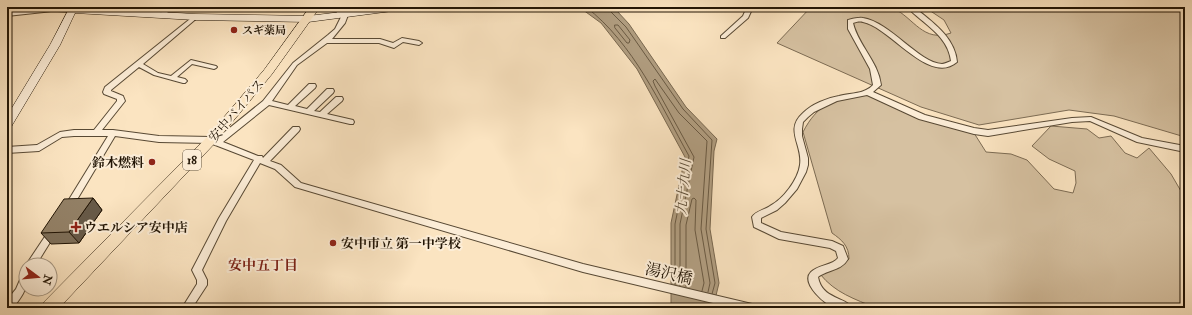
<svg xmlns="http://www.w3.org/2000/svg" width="1192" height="315" viewBox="0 0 1192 315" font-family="'IM FELL Double Pica','Noto Serif JP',serif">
	<rect width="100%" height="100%" fill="#fbe4c1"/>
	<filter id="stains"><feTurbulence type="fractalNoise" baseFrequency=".005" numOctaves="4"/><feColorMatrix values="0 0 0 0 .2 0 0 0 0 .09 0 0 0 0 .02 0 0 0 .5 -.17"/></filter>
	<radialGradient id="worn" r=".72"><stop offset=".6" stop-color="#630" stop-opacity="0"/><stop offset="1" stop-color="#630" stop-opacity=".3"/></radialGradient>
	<g fill="#d6c1a1" stroke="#7c6b53">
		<path d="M811,7C823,7 887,5 893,8C914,18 923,43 951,33L944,20L929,10L927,7H1185V137L1114,116L1069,110L979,125L921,107L777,43Z"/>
		<path d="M863,94L874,96L928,117L974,133L986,152L1011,154L1027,160L1054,189L1073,193L1076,183L1075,171L1049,159L1032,146L1051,126L1087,129L1099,138L1111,136L1125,153L1137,158L1149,148L1171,174L1185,198V308H876C855,299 835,293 820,274L843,265L849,259C849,246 842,240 832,233L803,132C817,105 833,98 863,94Z"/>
	</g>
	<path fill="#b19e81" stroke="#78674f" d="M579,7H610L617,11L629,24L686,107L717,139L714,151L710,229L719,283L713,308H671V223L685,157L637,69L601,23Z"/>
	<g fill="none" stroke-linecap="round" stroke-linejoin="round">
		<g stroke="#6a5a43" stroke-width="1">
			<path d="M586,7C634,44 660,104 689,156L675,224V285"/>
			<path d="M609,7L610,11L626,27L683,109L712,140L706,229L715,283L712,294"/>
			<path d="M615,25H618L630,40L629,43H627L615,28Z"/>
			<path d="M680,286V224L694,157L655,86L653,81L655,79L679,113L707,141L701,229L710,283L708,292"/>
			<path d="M686,287V225L692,199L694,198L696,200L695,230L704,283L702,291"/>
		</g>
		<g stroke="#584934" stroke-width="2">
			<g id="minor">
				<path d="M53,7L73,8L76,10L73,12L53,11L7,16V12Z"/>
				<path d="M167,7H173L164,16H160V14Z"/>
				<path d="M338,7H344L343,14L345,13L348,15L345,23L332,39H380L393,43L402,38L419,41L422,43L419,45L403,42L394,48L379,43H327L297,65L272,101L288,105L309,84H315L316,86L315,88L295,106L307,109L327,89H333L334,91L333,93L314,111L320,112L336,97H342L343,99L342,101L327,114L353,120L354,122L353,124H350L269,105L223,142L258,156H262L263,158L293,127H299L300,129L299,131L270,161L281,165L301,183L583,264L752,304L756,305L757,308H734L583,272L295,187L275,169L260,163L226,221L202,270L207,280V285L192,308H182L197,284V280L192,270L219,218L254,160L210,143L159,142L115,136L72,208H66L65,206L108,136H74L62,137L39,151L7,153V147L37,145L60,132L74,130H94L117,101V99L104,94L103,92L105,87L195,15L198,17L197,18L143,64L158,73L171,76L191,60L216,66L217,67L216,68L214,69L192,64L177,77L185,79L187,81L185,83H183L154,75L139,67L111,90V91L123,96L125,101L102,130H113L159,136L211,137L216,139L263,101L293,63L328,35L335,29L341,17H337L336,16Z"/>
				<path d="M747,7H753L748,18L725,38H721V36L743,16Z"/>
				<path d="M907,7H914C932,22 955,37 957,62C929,86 890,27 863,22C860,21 856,22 853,23C858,45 878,61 881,85L873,92L925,115L974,128L988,130L1072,118L1091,117L1142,138L1185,146V152L1137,142L1090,121L1072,122L988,136L974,134L919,119L867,95L837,101L814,112L808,117L803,122L802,129V136L808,158V165L806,172L797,189L785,203L777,210L761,218V223L781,232L832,241L843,246L848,259C841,271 829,269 818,277C822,300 847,297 852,308C847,308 841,309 836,308C826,306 800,283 811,272C818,265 833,265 838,258L836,251L830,248L779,239L754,227L752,217C756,211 764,210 770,206C783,199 798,180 800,165C803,145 784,130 803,113C812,104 827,98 839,96C851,93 865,94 873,85L870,69L848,29V20C852,19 859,17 863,18C890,22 919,63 942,64C944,64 948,62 951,61C948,35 923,24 907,7Z"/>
				<path d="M53,228L56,229L57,231L36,265H26L50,229Z"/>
				<path d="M26,272C26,292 25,292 13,308H7V300L16,289L23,273Z"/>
			</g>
		</g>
		<g stroke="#221505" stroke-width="1">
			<path id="secondary" d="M70,7L195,14L308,16L383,7H404L400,10L308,22L195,20L75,13L60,45L11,127L7,128V116L50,45Z"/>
		</g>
		<g stroke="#221505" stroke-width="1">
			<path id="trunk" d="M310,7H320L272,74L215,143L59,308H41L43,303L207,137L264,70Z"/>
		</g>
		<use href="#minor" fill="#fcedd7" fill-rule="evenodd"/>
		<use href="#secondary" fill="#fcedd7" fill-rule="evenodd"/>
		<use href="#trunk" fill="#fbe4c1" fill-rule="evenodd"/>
	</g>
	<path fill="#7e6f59" stroke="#221505" d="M93,198L102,210L79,243L51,244L41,233Z"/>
	<path fill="#675a48" stroke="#221505" d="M93,198L102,210L79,243L69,232Z"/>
	<path fill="#938167" stroke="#221505" d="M93,198L69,232L41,233L64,199Z"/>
	<g fill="#8f2418" stroke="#fcedd7" stroke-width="1.5">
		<circle cx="234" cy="30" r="4"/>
		<circle cx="152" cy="162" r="4"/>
		<path d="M74 221h4v4h4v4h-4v4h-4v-4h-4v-4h4z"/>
		<circle cx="333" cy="243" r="4"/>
	</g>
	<g text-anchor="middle" stroke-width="4" stroke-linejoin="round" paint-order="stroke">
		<g font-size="11" font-weight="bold" fill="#221505" stroke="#fcedd7" text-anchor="start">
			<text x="242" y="34">スギ薬局</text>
		</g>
		<rect fill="#fcedd7" stroke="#635644" stroke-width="1" x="183" y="150" width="18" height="20" rx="3"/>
		<g font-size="12" font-weight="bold" fill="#221505">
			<text x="192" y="164">18</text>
		</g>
		<g font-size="13" fill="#221505" stroke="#fcedd7">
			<text transform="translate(236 110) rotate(-50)" y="5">安中バイパス</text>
		</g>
		<g font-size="13" font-weight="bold" fill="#221505" stroke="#fcedd7" text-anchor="start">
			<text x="144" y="167" text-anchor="end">鈴木燃料</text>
			<text x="84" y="232">ウエルシア安中店</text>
			<text x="341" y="248">安中市立 第一中学校</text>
		</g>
		<g font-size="14" font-style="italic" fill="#5b4c37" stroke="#fcedd7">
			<text transform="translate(683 187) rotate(-85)" y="5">九十九川</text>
		</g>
		<g font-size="14" font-weight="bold" fill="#7a1f14" stroke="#fcedd7">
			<text x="263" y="270">安中五丁目</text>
		</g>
		<g font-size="16" fill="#221505" stroke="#fcedd7">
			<text transform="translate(669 273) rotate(13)" y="6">湯沢橋</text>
		</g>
	</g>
	<rect width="1192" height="315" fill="none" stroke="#fbe4c1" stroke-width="24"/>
	<rect x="8" y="8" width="1176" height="299" fill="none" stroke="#221505" stroke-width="2"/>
	<rect x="12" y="12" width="1168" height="291" fill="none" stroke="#221505"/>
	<g transform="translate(38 277) rotate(106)"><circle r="19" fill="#fcedd7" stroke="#a59783"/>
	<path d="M0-3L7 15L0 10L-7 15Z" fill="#8f2418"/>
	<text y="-6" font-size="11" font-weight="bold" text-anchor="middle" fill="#221505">N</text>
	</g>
	<rect width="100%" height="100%" filter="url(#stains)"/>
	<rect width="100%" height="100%" fill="url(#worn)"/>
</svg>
